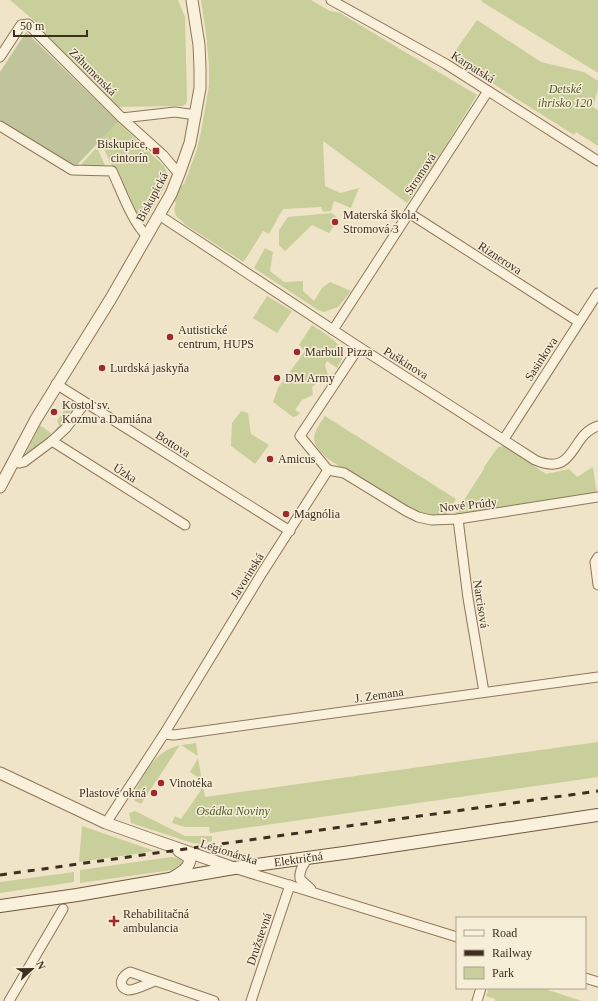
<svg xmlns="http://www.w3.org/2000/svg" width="598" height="1001" viewBox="0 0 598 1001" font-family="Georgia,serif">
	<rect width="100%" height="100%" fill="#f0e4c8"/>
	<g fill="#c9cf9b">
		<path d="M10,0H178L185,17L187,100L186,104L182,106L116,107L30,17Z"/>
		<path d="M201,0H311L330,11L340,13L477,95L426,177L407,203L323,141L325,186L340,193L359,188L351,208L334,201L331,211L323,212L321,207L283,209L269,234L263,231L245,260L243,262L186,225L176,216L175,212L174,209L176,203L174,201L178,189L184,184L196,152L201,132L209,85V66L206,33Z"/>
		<path d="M481,0H598V73L484,3Z"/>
		<path d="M477,20L541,62L584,72L598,81V89L593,107L598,110V146L576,132L574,135L451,57Z"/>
		<path d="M118,122L164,166L168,176L166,184L142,228L100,141Z"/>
		<path d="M97,147L106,168L77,169Z"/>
		<path d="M332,213L339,219L329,233L312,225L285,251L279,245V230L288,217Z"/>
		<path d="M265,248L273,252L270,271L284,282L303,281V291L314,301L322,288L330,282L351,291L338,307L324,312L318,310L254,268Z"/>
		<path d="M267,296L292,311L277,333L253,318Z"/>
		<path d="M312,325C322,332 347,345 342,359C341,362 338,365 337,368L327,361L325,365L328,375L312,387L313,395L302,400L295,410L300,413L297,416L293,417L273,402L278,388L305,351L299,345Z"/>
		<path d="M72,399L76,405L54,436L22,461L40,425L52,434L59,425L57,421L67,406L72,405Z"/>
		<path d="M241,411L248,413L251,434L269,445L255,464L231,446L232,423Z"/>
		<path d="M325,416L456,499L443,520L414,515L328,459C309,442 311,436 325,416Z"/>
		<path d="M505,446L546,474L569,469L577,477L593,467L597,494L453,517L484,469V467L498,447Z"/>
		<path d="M598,742V777L210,833L209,827H185L172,823L175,816L181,819L201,790L195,786L200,779L190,772L198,758L205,797Z"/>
		<path d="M196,743L198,756L181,745Z"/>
		<path d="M180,745L141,804L135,801L133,794C146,773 153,752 180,745Z"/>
		<path d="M135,811L185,836H212V841L201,844L192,843L131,823L129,813Z"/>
		<path d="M82,826L155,851L79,862Z"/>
		<path d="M171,857L178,858L182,861L183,865L179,869L80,883V870Z"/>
		<path d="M74,872V882L0,893V882Z"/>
		<path d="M489,988H549L548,990L582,1001H495V999L486,996Z"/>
	</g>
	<path fill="#bfc49a" d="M26,32L118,122L74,168L0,122V72Z"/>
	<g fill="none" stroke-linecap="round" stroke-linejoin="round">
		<g stroke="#8d765c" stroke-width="11">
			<g id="minor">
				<path d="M331,0L446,64L598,161"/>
				<path d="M0,57L21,25L28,24L122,118L163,155L179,174"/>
				<path d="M122,118L175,112L196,115"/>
				<path d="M0,126L72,170L112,171C121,190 132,222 147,236"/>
				<path d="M409,213L579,322"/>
				<path d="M159,215L359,347L535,460C576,478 570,434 598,426"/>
				<path d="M333,330L488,91"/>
				<path d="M56,384L290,531"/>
				<path d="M504,439L598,293"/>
				<path d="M52,441L185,525"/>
				<path d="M14,462L20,463L24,462L52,441L66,428L85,403"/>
				<path d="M328,470L344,473L406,511L418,517L431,520L458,519L598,497"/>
				<path d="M458,519L468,598L484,692"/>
				<path d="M598,557L595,562L598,585"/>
				<path d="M164,734L174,735L598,677"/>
				<path d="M106,823L164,734L262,573L328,470L300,436L359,347"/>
				<path d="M307,859C303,866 299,870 300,879L311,889"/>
				<path d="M237,869L457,937"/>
				<path d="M585,978L598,982"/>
				<path d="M155,981C149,983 134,991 128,990C117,987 121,976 130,972L214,1001"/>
				<path d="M9,1001L63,909"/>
				<path d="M251,1001L290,885"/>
				<path d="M477,1001L481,988"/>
			</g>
		</g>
		<g stroke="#8d765c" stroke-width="13">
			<g id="tertiary">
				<path d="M0,487L36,419L110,300L171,194L179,174L190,143L200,88V68L199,45L192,0"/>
				<path d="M0,773L106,823L151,839L234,868"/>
				<path d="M172,878C180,873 188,870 190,860L187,856L179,851"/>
			</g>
		</g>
		<g stroke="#6f573f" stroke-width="14">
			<g id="secondary">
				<path id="s1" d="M0,906L77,895L234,868L351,852L598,815"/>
			</g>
		</g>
		<use href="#minor" stroke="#faf1dc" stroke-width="9"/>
		<use href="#tertiary" stroke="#faf1dc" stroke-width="11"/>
		<use href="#secondary" stroke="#faf1dc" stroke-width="12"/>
		<path stroke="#3d2e20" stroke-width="3" stroke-dasharray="7 7" stroke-linecap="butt" d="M0,875L598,791"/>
	</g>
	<g fill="#9e2a2b" stroke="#f7eed8" stroke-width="1.5">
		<rect x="152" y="147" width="8" height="8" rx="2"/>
		<circle cx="335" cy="222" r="4"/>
		<circle cx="170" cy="337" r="4"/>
		<circle cx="297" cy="352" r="4"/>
		<circle cx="102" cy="368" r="4"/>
		<circle cx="277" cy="378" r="4"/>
		<circle cx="54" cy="412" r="4"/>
		<circle cx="270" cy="459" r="4"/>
		<circle cx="286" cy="514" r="4"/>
		<circle cx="161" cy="783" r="4"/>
		<circle cx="154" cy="793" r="4"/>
		<path d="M112 915h4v4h4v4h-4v4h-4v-4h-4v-4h4z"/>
	</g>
	<g text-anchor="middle" stroke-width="3" stroke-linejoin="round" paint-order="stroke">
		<g font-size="12" fill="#3d2e20" stroke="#f7eed8">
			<text transform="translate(473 67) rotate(32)" y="4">Karpatská</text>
			<text transform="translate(93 72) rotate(45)" y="4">Záhumenská</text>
			<text transform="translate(420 174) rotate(-57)" y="4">Stromová</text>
			<text transform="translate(152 197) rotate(-62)" y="4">Biskupická</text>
			<text transform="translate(500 258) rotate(33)" y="4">Riznerova</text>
			<text transform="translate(541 359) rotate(-57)" y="4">Sasinkova</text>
			<text transform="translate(406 363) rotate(32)" y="4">Puškinova</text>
			<text transform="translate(173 444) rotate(32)" y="4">Bottova</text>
			<text transform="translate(125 473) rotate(32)" y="4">Úzka</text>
			<text transform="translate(468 505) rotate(-6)" y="4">Nové Prúdy</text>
			<text transform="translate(247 576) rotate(-58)" y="4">Javorinská</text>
			<text transform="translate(481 604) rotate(81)" y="4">Narcisová</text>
			<text transform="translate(379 695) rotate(-8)" y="4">J. Zemana</text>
			<text transform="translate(229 852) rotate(18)" y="4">Legionárska</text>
			<text dy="4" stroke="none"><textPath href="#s1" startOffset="302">Električná</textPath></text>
			<text transform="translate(259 939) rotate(-71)" y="4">Družstevná</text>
		</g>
		<g font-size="12" font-style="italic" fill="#4d5a26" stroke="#f7eed8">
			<text x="565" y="93">Detské<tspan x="565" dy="14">ihrisko 120</tspan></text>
			<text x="233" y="815">Osádka Noviny</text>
		</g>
		<g font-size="12" fill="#3d2e20" stroke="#f7eed8" text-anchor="start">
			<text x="148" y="148" text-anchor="end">Biskupice,<tspan x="148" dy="14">cintorín</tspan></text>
			<text x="343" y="219">Materská škola,<tspan x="343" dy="14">Stromová 3</tspan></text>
			<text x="178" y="334">Autistické<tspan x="178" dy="14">centrum, HUPS</tspan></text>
			<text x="305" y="356">Marbull Pizza</text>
			<text x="110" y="372">Lurdská jaskyňa</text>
			<text x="285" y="382">DM Army</text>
			<text x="62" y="409">Kostol sv.<tspan x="62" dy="14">Kozmu a Damiána</tspan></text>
			<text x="278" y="463">Amicus</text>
			<text x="294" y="518">Magnólia</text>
			<text x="169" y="787">Vinotéka</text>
			<text x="146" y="797" text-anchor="end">Plastové okná</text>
			<text x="123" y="918">Rehabilitačná<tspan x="123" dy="14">ambulancia</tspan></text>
		</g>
	</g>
	<rect x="456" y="917" width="130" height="72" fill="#f7eed8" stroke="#ada18e"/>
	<rect x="464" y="930" width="20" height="6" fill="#faf1dc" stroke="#ada18e"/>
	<text x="492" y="937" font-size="12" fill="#3d2e20">Road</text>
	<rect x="464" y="950" width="20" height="6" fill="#3d2e20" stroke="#ada18e"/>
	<text x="492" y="957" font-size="12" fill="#3d2e20">Railway</text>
	<rect x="464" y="967" width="20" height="12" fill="#c9cf9b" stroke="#ada18e"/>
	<text x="492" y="977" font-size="12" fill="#3d2e20">Park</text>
	<g transform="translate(32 969) rotate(68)" stroke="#f7eed8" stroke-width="3" paint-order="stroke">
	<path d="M0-3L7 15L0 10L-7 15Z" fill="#3d2e20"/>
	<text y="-6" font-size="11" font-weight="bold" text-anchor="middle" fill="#3d2e20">N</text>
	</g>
	<path d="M14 30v6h73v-6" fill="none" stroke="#3d2e20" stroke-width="2"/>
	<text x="20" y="30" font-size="12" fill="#3d2e20" stroke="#f7eed8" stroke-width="3" paint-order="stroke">50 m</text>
</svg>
